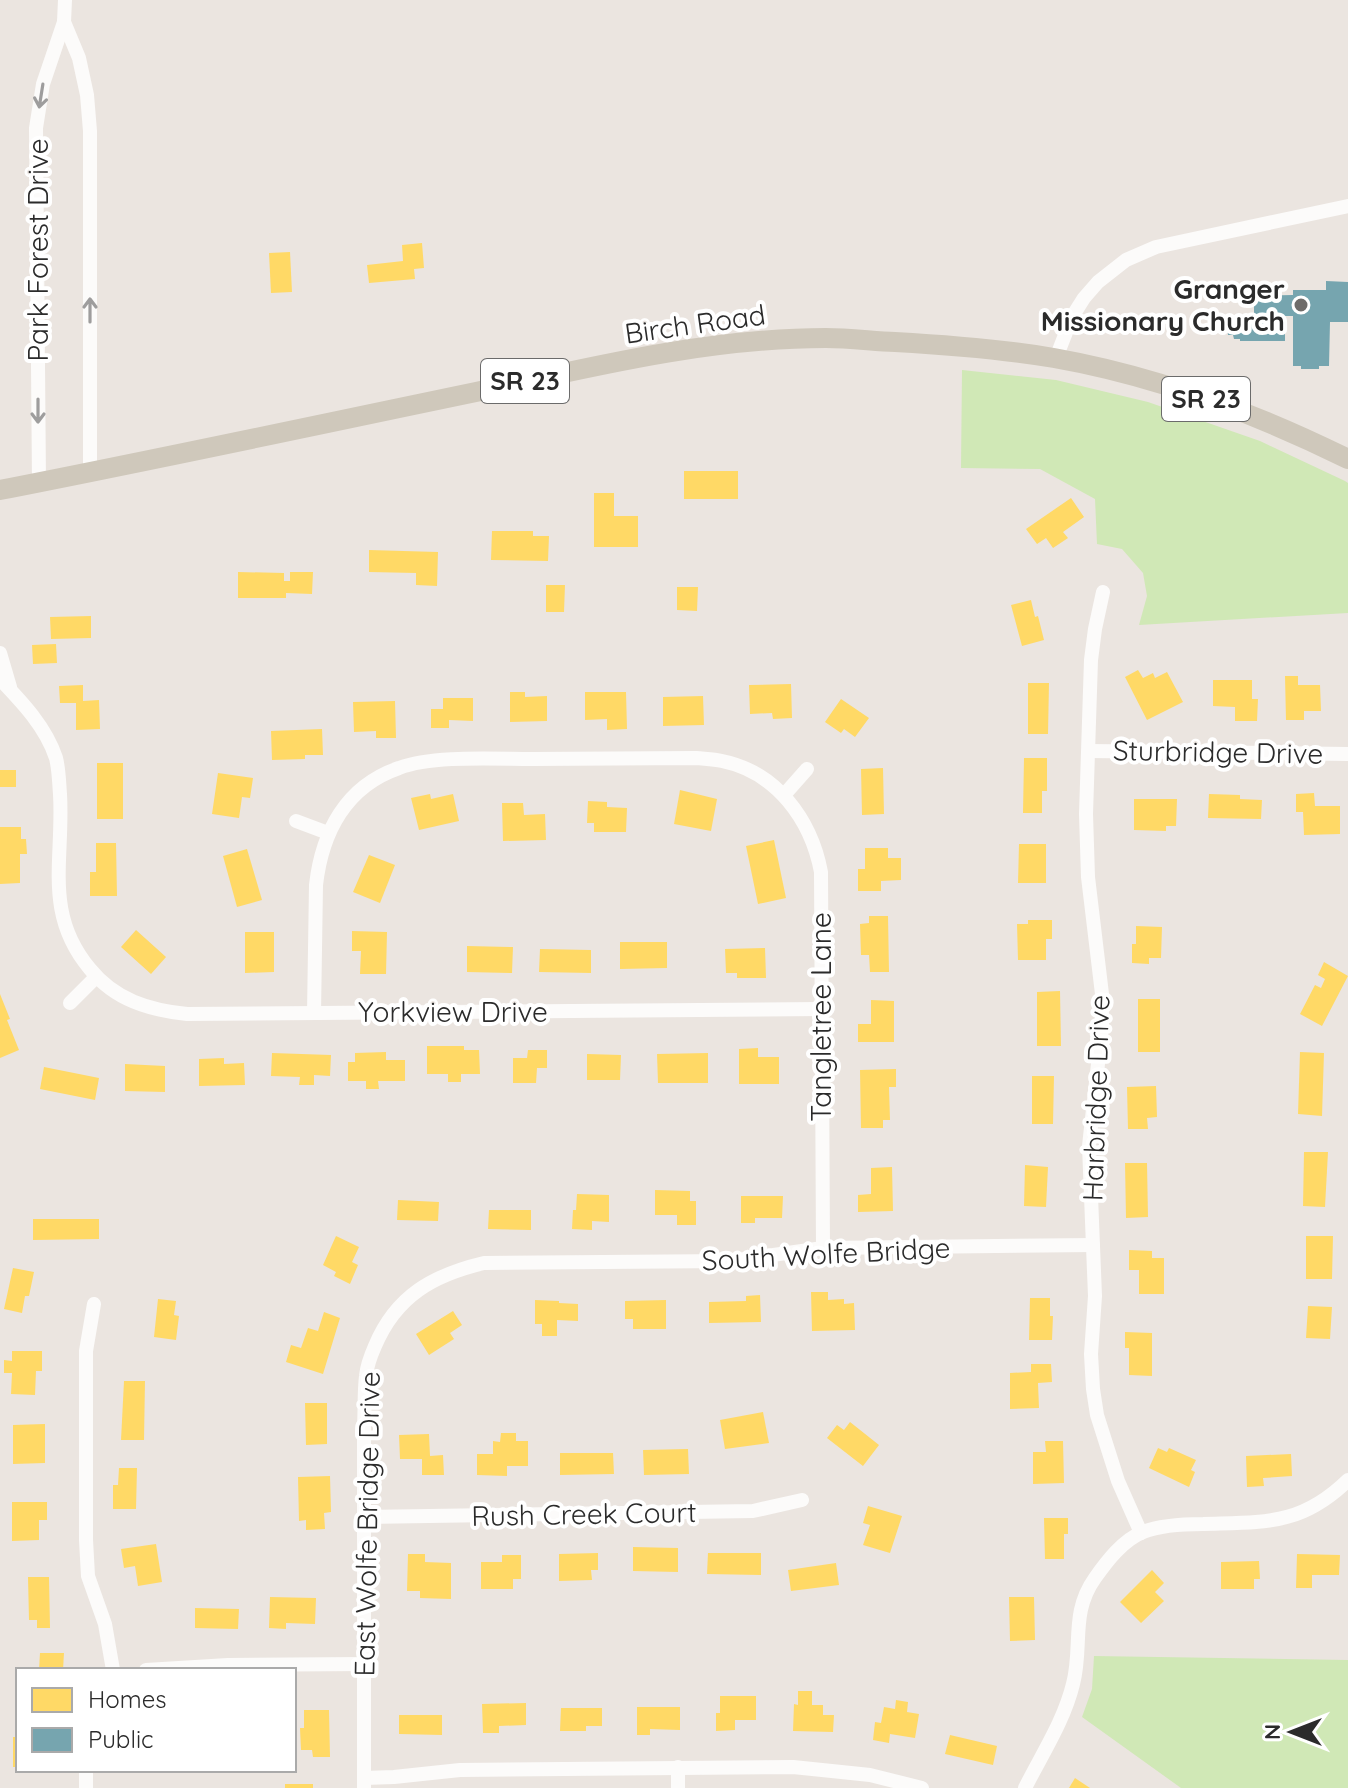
<svg xmlns="http://www.w3.org/2000/svg" width="1348" height="1788" viewBox="0 0 1348 1788" font-family="Quicksand,sans-serif">
	<rect width="100%" height="100%" fill="#ebe5e0"/>
	<g fill="#d0e8b6">
		<path d="M962,370L1056,380L1148,402L1260,441L1345,481L1348,483V613L1139,625L1147,596L1143,573L1122,549L1097,544L1095,499L1040,469L961,468Z"/>
		<path d="M1094,1656L1348,1660V1788H1181L1082,1717L1092,1689Z"/>
	</g>
	<g fill="#ffd966">
		<path d="M422,243L424,268L414,269L415,279L369,283L367,265L403,261L402,245Z"/>
		<path d="M290,252L292,292L271,293L269,253Z"/>
		<rect x="684" y="471" width="54" height="28"/>
		<path d="M594,493H614V516H638V547H594Z"/>
		<path d="M1071,498L1084,517L1063,532L1068,538L1053,548L1046,538L1037,544L1026,529Z"/>
		<path d="M492,531H533V536H549L548,561L491,560Z"/>
		<path d="M369,550L438,552L437,586L416,585V573L369,572Z"/>
		<path d="M238,572L284,573V581H290V572H313L312,594L286,593V598H238Z"/>
		<path d="M546,585H565L564,612H546Z"/>
		<path d="M677,587H698L697,611L677,610Z"/>
		<path d="M1031,600L1035,617L1038,616L1044,640L1022,646L1011,605Z"/>
		<path d="M91,616V638L51,639L50,617Z"/>
		<path d="M56,644L57,663L33,664L32,645Z"/>
		<path d="M1138,670L1143,678L1153,673L1155,678L1167,672L1183,702L1147,720L1125,677Z"/>
		<path d="M1285,676H1298V685H1320L1321,711H1304V720H1286Z"/>
		<path d="M1213,680H1252V699H1258L1257,721H1235V707L1213,706Z"/>
		<path d="M1028,683H1049L1048,734H1028Z"/>
		<path d="M791,684L792,718L773,719L772,713L750,714L749,685Z"/>
		<path d="M83,685V701L99,700L100,729L76,730V703H60L59,686Z"/>
		<path d="M510,692H525V697L547,696V721L510,722Z"/>
		<path d="M585,692H626L627,729L607,730V719L585,720Z"/>
		<path d="M703,696L704,725L663,726V697Z"/>
		<path d="M443,698H473V721L449,720V728H431V709H443Z"/>
		<path d="M841,699L869,718L855,737L844,729L841,733L825,722Z"/>
		<path d="M395,701L396,738H376V731L354,732L353,702Z"/>
		<path d="M322,729L323,755H305V759L272,760L271,731Z"/>
		<path d="M1024,758H1047V791H1042V813H1023Z"/>
		<rect x="97" y="763" width="26" height="56"/>
		<path d="M883,768L884,814L862,815L861,769Z"/>
		<rect x="0" y="770" width="16" height="17"/>
		<path d="M218,773L253,778L250,798L242,797L239,818L212,814Z"/>
		<path d="M680,790L717,799L711,831L674,824Z"/>
		<path d="M1314,793L1315,806H1340V834L1304,835L1303,812H1296V794Z"/>
		<path d="M430,794L431,799L453,794L459,821L419,830L411,798Z"/>
		<path d="M1209,794L1240,795V799L1262,800L1261,819L1208,818Z"/>
		<path d="M1134,799H1177L1176,826H1166V831L1134,830Z"/>
		<path d="M588,801L607,802V807L627,808L626,832H594V823H587Z"/>
		<path d="M502,803H523L524,815L545,814L546,840L503,841Z"/>
		<path d="M0,827H21V839H26L27,854H20V883L0,884Z"/>
		<path d="M774,840L786,898L758,904L746,846Z"/>
		<path d="M96,843H116L117,896H90V872H96Z"/>
		<path d="M1019,844H1046V883H1018Z"/>
		<path d="M865,848H888V858H901V880L881,881V891H858V869H865Z"/>
		<path d="M247,849L262,900L237,907L223,856Z"/>
		<path d="M369,855L395,865L380,903L353,892Z"/>
		<path d="M869,916H888L889,972H870L869,955H861L860,924L869,923Z"/>
		<path d="M1028,920H1052V939H1046V960H1018L1017,924H1028Z"/>
		<path d="M1136,926L1162,927L1161,958H1149V964L1132,963V944H1136Z"/>
		<path d="M136,930L166,957L151,974L121,947Z"/>
		<path d="M352,931L387,932L386,974H360L361,951H352Z"/>
		<path d="M245,932H274V972L245,973Z"/>
		<path d="M620,942H667V968L620,969Z"/>
		<path d="M467,946L513,947L512,973L467,972Z"/>
		<path d="M765,948L766,978H737V973H726L725,949Z"/>
		<path d="M540,949L591,950V973L539,972Z"/>
		<path d="M1324,962L1348,976L1322,1026L1300,1014L1315,985L1321,988L1325,979L1318,975Z"/>
		<path d="M1060,991L1061,1046H1037V992Z"/>
		<path d="M0,994L10,1019L7,1020L19,1050L0,1058Z"/>
		<rect x="1138" y="999" width="22" height="53"/>
		<path d="M871,1000L894,1001V1042H858V1024H871Z"/>
		<path d="M427,1046H464V1050H479L480,1074H461V1082H448V1074H427Z"/>
		<path d="M758,1048V1057H779V1084H739V1049Z"/>
		<path d="M528,1050H547V1068H537L536,1083H513V1058H527Z"/>
		<path d="M386,1052V1060H405V1081H378L379,1089H366V1081H348V1062H355V1053Z"/>
		<path d="M1300,1052L1324,1053L1322,1116L1298,1114Z"/>
		<path d="M272,1053L331,1055L330,1076L314,1075V1085H299L300,1077L271,1076Z"/>
		<path d="M708,1053V1083H658L657,1054Z"/>
		<path d="M587,1054L621,1055L620,1080H587Z"/>
		<path d="M224,1058V1064L244,1063L245,1085L199,1086V1059Z"/>
		<path d="M125,1064L165,1066V1092L125,1091Z"/>
		<path d="M44,1067L99,1078L95,1100L40,1089Z"/>
		<path d="M896,1069V1087H889L890,1120H883V1128H861L860,1070Z"/>
		<path d="M1032,1076H1054L1053,1124H1032Z"/>
		<path d="M1156,1086L1157,1117L1147,1118L1148,1129H1128L1127,1087Z"/>
		<path d="M1304,1152H1328L1325,1207L1303,1206Z"/>
		<path d="M1125,1163H1147L1148,1217L1126,1218Z"/>
		<path d="M1025,1165L1048,1167L1046,1207L1024,1206Z"/>
		<path d="M892,1167L893,1211L858,1212V1195L871,1194V1168Z"/>
		<path d="M655,1190L690,1191V1201H696V1225H677V1215H655Z"/>
		<path d="M577,1194L609,1195V1222L592,1221V1230L572,1229L573,1210H576Z"/>
		<path d="M741,1196H783L782,1218H755V1223H741Z"/>
		<path d="M398,1200L439,1202L438,1221L397,1220Z"/>
		<path d="M489,1210H531V1230L488,1229Z"/>
		<path d="M33,1219H99V1239L33,1240Z"/>
		<path d="M336,1236L359,1247L352,1262L358,1265L350,1284L334,1276L336,1272L323,1265Z"/>
		<path d="M1306,1236H1333L1332,1279H1306Z"/>
		<path d="M1129,1250L1152,1251V1258H1164V1294H1139V1270H1129Z"/>
		<path d="M13,1268L34,1272L29,1296H25L22,1313L4,1309Z"/>
		<path d="M811,1292H828V1300L844,1299V1304L854,1303L855,1330L812,1331Z"/>
		<path d="M760,1295L761,1322L709,1323V1302L746,1301V1296Z"/>
		<path d="M1030,1298H1050V1316H1053L1052,1340H1029Z"/>
		<path d="M158,1299L176,1301L174,1315L179,1316L176,1340L154,1337Z"/>
		<path d="M535,1300L559,1301V1303L578,1304V1321L557,1320V1336H542V1324H535Z"/>
		<path d="M666,1300V1329H633V1319H625V1301Z"/>
		<path d="M1308,1306L1332,1307L1330,1339L1306,1338Z"/>
		<path d="M453,1311L462,1325L450,1333L454,1339L429,1355L416,1334Z"/>
		<path d="M324,1312L340,1318L323,1374L286,1362L291,1345L301,1348L308,1328L318,1331Z"/>
		<path d="M1125,1332L1152,1333V1376L1129,1375V1348H1125Z"/>
		<path d="M12,1351H42V1371H36L35,1395L11,1394L12,1373H4V1360L12,1361Z"/>
		<path d="M1031,1364H1051L1052,1382L1038,1383L1039,1408L1010,1409V1373L1031,1372Z"/>
		<path d="M124,1381H145L144,1440H121Z"/>
		<path d="M305,1403H327V1444L306,1445Z"/>
		<path d="M763,1412L769,1443L725,1449L720,1420Z"/>
		<path d="M850,1422L879,1445L863,1466L827,1438L837,1425L844,1430Z"/>
		<path d="M45,1424V1463L13,1464V1425Z"/>
		<path d="M501,1433H516V1441H528V1466H507V1476L477,1475V1454H493V1441L500,1442Z"/>
		<path d="M429,1434L430,1456L443,1455L444,1475H422V1459H400L399,1435Z"/>
		<path d="M1045,1441H1063L1064,1483L1033,1484V1452H1046Z"/>
		<path d="M1158,1448L1167,1452L1169,1448L1196,1460L1191,1470L1195,1472L1189,1487L1149,1468Z"/>
		<path d="M688,1449L689,1474L644,1475L643,1450Z"/>
		<path d="M560,1453H613L614,1474L560,1475Z"/>
		<path d="M1291,1454L1292,1476L1263,1478L1264,1486L1247,1487L1246,1456Z"/>
		<path d="M119,1468H137L136,1509H113V1485H118Z"/>
		<path d="M330,1476L331,1512L324,1513L325,1529L306,1530V1520L299,1521L298,1477Z"/>
		<path d="M12,1502H47V1520H39V1540L12,1541Z"/>
		<path d="M868,1506L902,1516L890,1553L863,1545L870,1525L863,1523Z"/>
		<path d="M1044,1518H1068V1534H1064V1559H1045Z"/>
		<path d="M156,1544L162,1582L138,1586L135,1566L124,1568L121,1549Z"/>
		<path d="M633,1547L678,1548V1572L633,1571Z"/>
		<path d="M598,1553V1570H591L592,1580L559,1581V1554Z"/>
		<path d="M708,1553H761V1575L707,1574Z"/>
		<path d="M408,1554H425V1562L451,1563V1599L420,1598V1591H407Z"/>
		<path d="M1297,1554L1340,1555L1339,1575H1312V1588H1296Z"/>
		<path d="M502,1555H521V1579H513V1589H481V1562H502Z"/>
		<path d="M1259,1561L1260,1579H1254V1589H1221V1562Z"/>
		<path d="M836,1563L839,1585L791,1591L788,1570Z"/>
		<path d="M1152,1570L1164,1583L1155,1592L1164,1601L1141,1623L1120,1602Z"/>
		<path d="M28,1577H49L50,1628H37V1620H29Z"/>
		<path d="M270,1597L316,1598L315,1624L286,1623V1629L269,1628Z"/>
		<path d="M1009,1597H1034L1035,1640L1010,1641Z"/>
		<path d="M195,1608L239,1609L238,1629L195,1628Z"/>
		<path d="M40,1653H64L63,1670H39Z"/>
		<path d="M798,1691H812V1705H823V1715H834L833,1732L793,1731L794,1704L798,1705Z"/>
		<path d="M720,1696H756V1720H735V1730L716,1731V1713H720Z"/>
		<path d="M896,1700L908,1702L907,1712L919,1714L915,1738L890,1734L889,1743L873,1740L875,1722L881,1723L884,1707L895,1709Z"/>
		<path d="M526,1703V1725L499,1726V1733H483L482,1704Z"/>
		<path d="M637,1707H680V1730L650,1729V1735H637Z"/>
		<path d="M561,1708H602V1726H586V1731H560Z"/>
		<path d="M304,1710H329L330,1757H313L312,1750H301L300,1728H304Z"/>
		<path d="M399,1715H442V1735L399,1734Z"/>
		<path d="M950,1735L997,1746L993,1765L945,1754Z"/>
		<rect x="13" y="1737" width="5" height="30"/>
		<path d="M1075,1778L1090,1788H1069Z"/>
		<rect x="285" y="1784" width="28" height="4"/>
	</g>
	<path fill="#76a5af" d="M1326,281L1348,282V322H1330L1329,366H1319V369H1301V366H1293V316H1285V341H1240V339H1234L1233,335H1228L1227,321H1233V317H1240V314H1254V296L1293,295V290H1326Z"/>
	<g fill="none" stroke-linecap="round" stroke-linejoin="round">
		<g stroke="#fcfbfa" stroke-width="14">
			<path d="M64,22L79,58L87,95L90,131V472"/>
			<path d="M1056,358L1072,317L1084,298L1098,282L1126,260L1156,247L1348,206"/>
			<path d="M39,482L36,128L43,84L64,22L65,0"/>
			<path d="M1103,592L1095,629L1091,660L1086,814L1088,877L1102,994V1027L1089,1146L1095,1296L1091,1354L1093,1389L1097,1415L1118,1481L1141,1533"/>
			<path d="M0,653L10,687"/>
			<path d="M0,679C22,702 46,727 56,758C59,770 59,782 60,794C64,860 43,913 90,969C115,1000 149,1010 187,1014L821,1009"/>
			<path d="M1089,751L1348,754"/>
			<path d="M784,795L807,769"/>
			<path d="M296,821L328,833"/>
			<path d="M70,1003L96,977"/>
			<path d="M314,1013L316,885C322,832 346,786 399,768C433,755 495,759 532,759C587,759 642,758 696,758C705,759 713,759 722,761C776,772 811,819 821,872L823,1248"/>
			<path d="M94,1304L86,1351V1540L88,1576L105,1624L113,1670"/>
			<path d="M364,1517L753,1511L802,1500"/>
			<path d="M146,1670L228,1665L364,1664"/>
			<path d="M678,1767V1788"/>
			<path d="M364,1778L394,1777L460,1770L793,1767L870,1775L922,1788"/>
			<path d="M86,1788V1770"/>
			<path d="M364,1788V1426C365,1409 364,1392 366,1376C367,1365 371,1355 375,1346C396,1296 433,1275 484,1263L730,1261L823,1248L1093,1245"/>
			<path d="M1025,1788C1042,1754 1064,1721 1073,1684C1083,1646 1070,1613 1095,1578C1107,1561 1123,1540 1143,1532C1161,1525 1183,1524 1203,1524C1264,1522 1301,1526 1348,1480"/>
		</g>
		<path stroke="#cfc8bb" stroke-width="20" d="M0,490C159,459 317,425 476,392C591,367 708,338 826,338C849,338 872,341 895,342C948,345 1001,349 1054,358C1156,376 1255,413 1348,459"/>
	</g>
	<defs><path id="oneway-shaft" d="M-6 0H5M1.5-3L5.5 0L1.5 3" fill="none" stroke-width="1.6" stroke-linecap="round" stroke-linejoin="round" transform="scale(2)"/></defs>
	<g stroke="#9e9d9d">
		<use href="#oneway-shaft" transform="translate(41 96) rotate(99)"/>
		<use href="#oneway-shaft" transform="translate(90 310) rotate(-90)"/>
		<use href="#oneway-shaft" transform="translate(38 411) rotate(90)"/>
	</g>
	<circle fill="#6e6c6a" stroke="#fff" stroke-width="3" cx="1301" cy="305" r="8"/>
	<g text-anchor="middle" stroke-width="8" stroke-linejoin="round" paint-order="stroke">
		<g fill="#fff" stroke="#6b6b6b" stroke-width="2">
			<rect x="481" y="359" width="88" height="44" rx="6"/>
			<rect x="1162" y="377" width="88" height="44" rx="6"/>
		</g>
		<g font-size="26" font-weight="bold" fill="#2b2b2b">
			<text x="525" y="390">SR 23</text>
			<text x="1206" y="408">SR 23</text>
		</g>
		<g font-size="28" fill="#2b2b2b" stroke="#fff">
			<text transform="translate(38 250) rotate(-90)" y="10">Park Forest Drive</text>
			<text transform="translate(695 324) rotate(-8)" y="10">Birch Road</text>
			<text transform="translate(1218 752) rotate(1)" y="10">Sturbridge Drive</text>
			<text x="453" y="1022">Yorkview Drive</text>
			<text transform="translate(821 1017) rotate(-90)" y="10">Tangletree Lane</text>
			<text transform="translate(1096 1098) rotate(-88)" y="10">Harbridge Drive</text>
			<text transform="translate(826 1254) rotate(-3)" y="10">South Wolfe Bridge</text>
			<text transform="translate(584 1514) rotate(-1)" y="10">Rush Creek Court</text>
			<text transform="translate(367 1524) rotate(-89)" y="10">East Wolfe Bridge Drive</text>
		</g>
		<g font-size="28" font-weight="bold" fill="#2b2b2b" stroke="#fff" text-anchor="end">
			<text x="1285" y="299">Granger<tspan x="1285" dy="32">Missionary Church</tspan></text>
		</g>
	</g>
	<rect x="16" y="1668" width="280" height="104" fill="#ffffff" stroke="#aaaaaa" stroke-width="2"/>
	<rect x="32" y="1688" width="40" height="24" fill="#ffd966" stroke="#aaaaaa" stroke-width="2"/>
	<text x="88" y="1708" font-size="24" fill="#2b2b2b">Homes</text>
	<rect x="32" y="1728" width="40" height="24" fill="#76a5af" stroke="#aaaaaa" stroke-width="2"/>
	<text x="88" y="1748" font-size="24" fill="#2b2b2b">Public</text>
	<g transform="translate(1292 1732) rotate(270)" stroke="#ffffff" stroke-width="6" paint-order="stroke">
	<path d="M0-6L14 30L0 20L-14 30Z" fill="#2b2b2b"/>
	<text y="-12" font-size="22" font-weight="bold" text-anchor="middle" fill="#2b2b2b">N</text>
	</g>
</svg>
